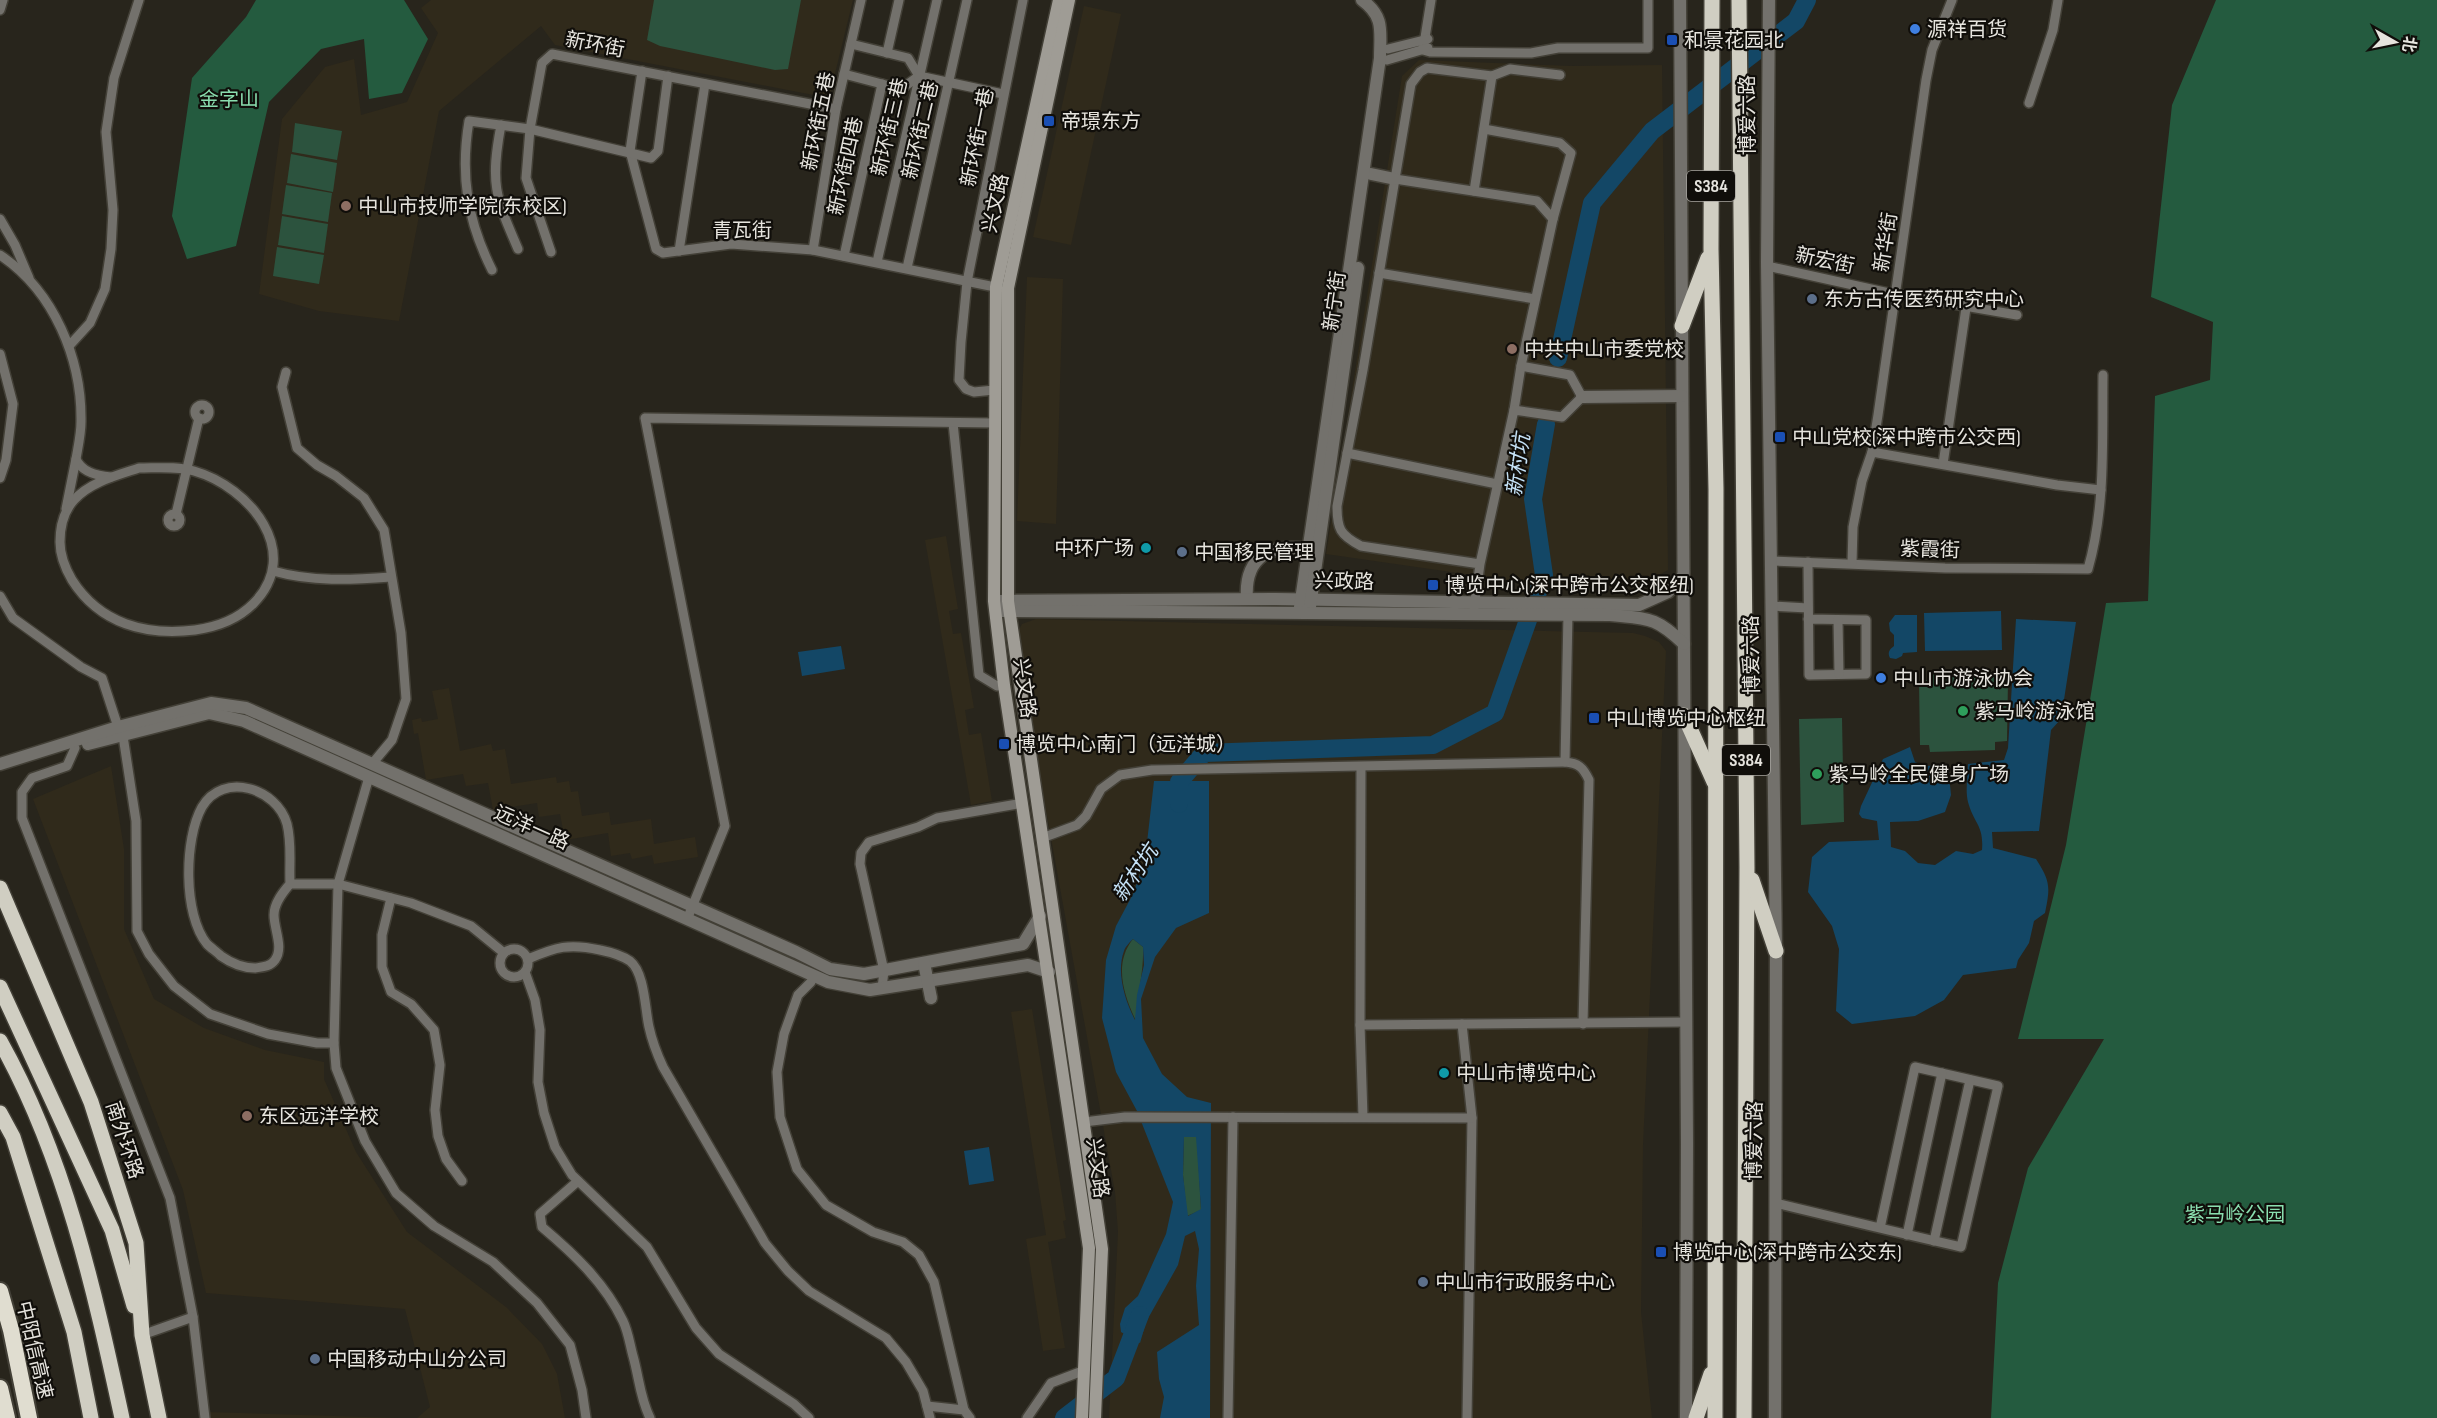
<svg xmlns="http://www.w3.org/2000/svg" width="2437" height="1418" viewBox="0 0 2437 1418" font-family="'Sofia Sans Condensed','Noto Sans SC',sans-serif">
	<rect width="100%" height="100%" fill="#28251c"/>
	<g fill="#302a1b">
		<path d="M431,0H853L829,98L555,45L541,26L439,111L399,321L319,311L259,294L282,119L325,67L354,59L361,115L407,102L438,33L421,8Z"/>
		<path d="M1084,6L1121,14L1071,245L1033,237Z"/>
		<path d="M1419,60L1571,66L1662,65L1668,570L1644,583H1527L1326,554L1402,76Z"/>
		<path d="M1027,277L1063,279L1056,524L1017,521Z"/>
		<path d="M946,536L958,609L949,611L953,634L961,633L974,708L965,710L969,735L981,733L992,801L971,805L925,540Z"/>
		<path d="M1036,619L1633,633L1645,636L1659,642L1666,651L1643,1145L1641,1312L1652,1418H1109L1118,1232L1115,1192L1023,683L1017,633L1022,624Z"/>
		<path d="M449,688L460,751L491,744L493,751L505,749L511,784L556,777L557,783L569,781L571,792L578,791L582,816L609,812L611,825L651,819L654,844L695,837L698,857L654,864L652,855L632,859L630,853L611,856L608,833L565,840L560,814L539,817L537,803L493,810L488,783L466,786L463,774L426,780L418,733L414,734L412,720L421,718L422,722L438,719L432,691Z"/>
		<path d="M111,766L124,849V929L154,999L204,1028L265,1050L324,1062V1079L356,1152L407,1232L506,1307L542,1344L557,1374L565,1418H417L430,1407L405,1309L206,1293L183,1190L33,799Z"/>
		<path d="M1032,1009L1066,1220L1063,1221L1066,1238L1048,1242L1065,1348L1043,1351L1026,1239L1046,1235L1011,1012Z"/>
		<path d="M207,1412L399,1418H208Z"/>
	</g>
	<g fill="#2c533e">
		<path d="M654,0H801L788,69L775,70L660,46L647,40Z"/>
		<path d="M295,123L342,131L337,160L292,152Z"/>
		<path d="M291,154L337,163L333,192L287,183Z"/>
		<path d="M286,185L332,193L328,222L282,214Z"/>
		<path d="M282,216L328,224L324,253L278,245Z"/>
		<path d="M277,247L324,255L319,284L273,276Z"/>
		<path d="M1930,672H1997V680H2008L2007,741L1995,742V750L1930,752L1929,745H1920L1919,681L1929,680Z"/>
		<path d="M1842,718L1844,822L1801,825L1799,719Z"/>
		<path d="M1133,939L1143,947C1144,972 1137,996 1136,1021C1124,995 1113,964 1133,939Z"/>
		<path d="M1184,1137H1197L1201,1210L1187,1216L1183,1175Z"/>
	</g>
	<g fill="#245b3f">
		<path d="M256,0H404L428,39L402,93L369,99L364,39L321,49L269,102L236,246L187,259L172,216L192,78L246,17Z"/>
		<path d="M2216,0H2437V1418H1991L1998,1283L2028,1168L2104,1039H2018L2066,845L2106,603L2148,601L2155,396L2210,380L2213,322L2151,297L2172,105Z"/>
	</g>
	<g fill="#134766" fill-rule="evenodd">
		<path d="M2001,611L2002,650L1925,651L1924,613Z"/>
		<path d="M1895,615H1917V652L1903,653L1902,656L1896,659L1890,658C1887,652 1890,649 1894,646V635L1890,631L1889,623Z"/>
		<path d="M2016,619L2076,622L2061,719L2051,730L2039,831L1992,832L1993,848L2036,859C2051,882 2050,888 2045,913L2034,921L2029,943L2018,960L2016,968L1963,975L1944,1000L1915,1016L1852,1024L1836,1011L1839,949L1832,926L1808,892L1812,857L1829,842L1879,840L1877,821L1862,818L1859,814L1861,806L1883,759L1910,747L1915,762L1925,766L1948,765L1951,795L1945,812L1918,821L1890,822L1891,847L1905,851L1918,863L1935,865L1956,851L1973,854L1982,850C1984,825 1974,824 1968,802C1965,790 1968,776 1968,764L2004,760L2008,748Z"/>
		<path d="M841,646L845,669L802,676L798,652Z"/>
		<path d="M1154,781H1209V913L1176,928L1155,957L1141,999L1143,1038L1162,1074L1187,1097L1211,1103L1210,1418H1160L1164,1397L1159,1379L1157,1352L1199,1325L1196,1286L1199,1249L1195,1231L1185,1236L1178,1265L1146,1322L1140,1343L1121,1332L1120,1324L1125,1308L1138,1296L1166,1234L1173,1202L1137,1111L1116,1072L1102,1018L1106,960L1116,926L1133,894L1145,860ZM1133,939L1143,947L1144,965L1137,995L1135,1020C1125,1001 1116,972 1124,951C1125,947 1130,942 1133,939ZM1184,1137H1196L1201,1209L1188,1216L1183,1175Z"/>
		<path d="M989,1147L994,1181L969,1185L964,1151Z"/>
	</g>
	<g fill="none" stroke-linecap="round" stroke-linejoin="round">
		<g stroke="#134766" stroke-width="18">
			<path d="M1558,358L1592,203L1652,131L1796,21L1807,0"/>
			<path d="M1179,804V782L1204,753L1433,745L1495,713L1544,575L1533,499L1546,424"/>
			<path d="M1064,1418L1116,1378L1140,1315"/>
		</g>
		<g stroke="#434037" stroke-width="12">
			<g id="minor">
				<path d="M1431,0L1423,50L1430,52L1531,53L1558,48H1648V0"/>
				<path d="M0,10L3,0"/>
				<path d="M851,44L908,58L919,76L1003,94"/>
				<path d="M1388,49L1428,39"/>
				<path d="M887,53L899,0"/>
				<path d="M1387,60L1428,48"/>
				<path d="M642,71L630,151L656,249L663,253L731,244L813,250L1000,288"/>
				<path d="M844,74L901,89L919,76"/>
				<path d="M2029,103L2053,30L2058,0"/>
				<path d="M501,125C490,183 495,196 518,249"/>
				<path d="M1484,129L1560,143L1571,153L1553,219"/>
				<path d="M1395,179L1411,84L1420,72L1427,68L1492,76L1510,69L1560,75"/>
				<path d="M1474,191L1492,76"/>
				<path d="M0,219L15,245L29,278"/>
				<path d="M813,250L836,109L861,0"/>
				<path d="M679,251L705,84"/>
				<path d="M551,252L526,178L530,129L542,63L552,54L836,109"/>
				<path d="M0,255C54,291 82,359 81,422C81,434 78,447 76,459C82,473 98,476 111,477"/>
				<path d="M844,256L882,84"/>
				<path d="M877,262L937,0"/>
				<path d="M1767,266L1889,293L2017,315"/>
				<path d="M907,268L967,0"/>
				<path d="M492,270C467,220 460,175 469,121L530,129L651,158L658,151L668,76"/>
				<path d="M1379,273L1535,299"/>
				<path d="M69,346L90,323L105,289L111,249L113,210L106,132L114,78L139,0"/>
				<path d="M0,354L13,404L6,460L0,478"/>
				<path d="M286,372L282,387L297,448L317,465L336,476L364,498L384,530L401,633L406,699L392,740L372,764"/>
				<path d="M994,390L974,392L966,389L959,380L961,342L967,282L1023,0"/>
				<circle cx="202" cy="412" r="7"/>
				<path d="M1514,410L1521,366"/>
				<path d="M953,423L979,675L997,686L1004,685"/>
				<path d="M1872,452L2057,485L2101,490"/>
				<path d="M1347,453L1497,484"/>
				<path d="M1943,464L1966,308"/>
				<path d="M139,468C157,468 177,466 194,471C250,487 304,553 253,604C237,620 217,627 195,630C146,636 100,624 72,580C65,568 60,556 60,542C60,527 64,511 74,500C90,482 118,475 139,468Z"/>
				<path d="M66,509L76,459"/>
				<circle cx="174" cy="520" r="6"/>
				<path d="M176,514L199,418"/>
				<path d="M1771,561L1945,568L2088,569C2106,506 2102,440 2103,375"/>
				<path d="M1852,563L1853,527L1862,481L1872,452L1878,415L1926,80L1932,50L1952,0"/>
				<path d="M273,571C312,582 351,580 391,577"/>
				<path d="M0,596L13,618L81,667L102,678L118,727"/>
				<path d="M1771,606L1808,608"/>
				<path d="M1474,608L1480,564L1514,410L1562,417L1582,397L1570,375L1521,366L1553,219L1537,201L1395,179L1363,370L1337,506C1337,529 1340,535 1361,546L1480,564"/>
				<path d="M1568,614L1565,762C1578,763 1583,767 1589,780L1583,1024"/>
				<path d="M1808,619L1866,620V674L1809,675L1808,562"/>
				<path d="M1838,620L1839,674"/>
				<path d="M123,736L136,821L137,931L149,954L174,986L210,1014L268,1034L317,1043H334L336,1068L365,1141L396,1193L434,1226L493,1262L537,1303L570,1345L582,1390L586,1418"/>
				<path d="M75,748L67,766L32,778L22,792V818L170,1198L193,1317"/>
				<path d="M1361,767L1360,1025L1363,1117"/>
				<path d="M1042,838L1077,825L1086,816L1101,789L1120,775L1152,770L1565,762"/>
				<path d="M290,884C289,864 292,844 287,824C277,788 223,771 202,807C184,839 183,915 207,944C211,948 217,952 221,956C231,963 242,968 255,968C262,967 270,967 275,960C284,948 274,929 274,915C274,903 283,892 290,884H338L411,903L471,926L504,953"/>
				<path d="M391,898L382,935V967L391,992L411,1004L434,1030L440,1065L435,1110L438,1136L446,1159L462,1181"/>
				<path d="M688,917L725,826L645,418L994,423"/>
				<circle cx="514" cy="963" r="14"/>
				<path d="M528,959C556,947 569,943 600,950C610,952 621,955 630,961C645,973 645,1010 649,1027C652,1041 657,1054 663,1067L765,1243L788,1271L809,1291L886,1338L906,1362L923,1391L930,1418"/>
				<path d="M525,972L535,1000L540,1030L538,1082L544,1113L555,1147L572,1175L647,1247L696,1328L719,1354L794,1404L809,1418"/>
				<path d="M811,982L798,995L784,1034L777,1072L780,1117L797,1169L826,1205L873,1232L903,1242L919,1255L934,1282L964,1410"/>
				<path d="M882,988L884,971L860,864L861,853L869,842L918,827L937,818L1023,803"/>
				<path d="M1462,1024L1472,1118L1467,1418"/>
				<path d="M1360,1025L1686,1022"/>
				<path d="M334,1043L338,884L369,777"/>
				<path d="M1084,1122L1125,1117L1472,1118"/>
				<path d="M578,1181L540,1214L542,1227C574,1254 605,1283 623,1321C628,1331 630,1345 633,1356C639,1377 640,1398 650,1418"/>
				<path d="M1775,1203C1837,1218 1899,1233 1961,1247L1998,1086L1915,1067L1880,1228"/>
				<path d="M1907,1235L1942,1073"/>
				<path d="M1934,1241L1970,1080"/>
				<path d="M142,1335L193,1317L205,1418"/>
				<path d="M927,1406L964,1410L970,1418"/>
				<path d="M1027,1418L1051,1383L1085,1370"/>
				<path d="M1228,1418L1233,1117"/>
			</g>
		</g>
		<g stroke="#434037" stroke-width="15">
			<g id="tertiary">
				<path d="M1680,0L1687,1143L1686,1418"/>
				<path d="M1769,0L1767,263L1776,951L1775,1418"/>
				<path d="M1371,174L1395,179"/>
				<path d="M1582,397L1682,396"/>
				<path d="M1247,599C1244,557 1270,543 1308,549"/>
				<path d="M998,601L1276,599L1639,605L1668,592L1683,576"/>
				<path d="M1300,607L1380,58C1380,31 1385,17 1362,0"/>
				<path d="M1310,607L1358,268"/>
				<path d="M999,611L1610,615C1648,619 1655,616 1684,644"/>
				<path d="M88,744L209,713L244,721L828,982L870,990L1028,965L1049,972"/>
				<path d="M0,764L118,727L211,703L246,708L796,952L830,969L864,974L1023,944L1040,916"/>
				<path d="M924,963L931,998"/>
			</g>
		</g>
		<g stroke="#434037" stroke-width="15">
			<g id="secondary">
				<path d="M1059,0L996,287L994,601L1004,685L1089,1248L1082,1418"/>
				<path d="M1069,0L1008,288V601L1102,1249L1095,1418"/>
			</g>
		</g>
		<g stroke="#434037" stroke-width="18">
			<g id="trunk">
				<path d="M1712,0L1711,249L1716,489L1715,1418"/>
				<path d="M1739,0L1747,867L1744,1418"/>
				<path d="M1682,326L1708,258"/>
				<path d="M1684,715L1714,782"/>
				<path d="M1752,880L1776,951"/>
				<path d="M0,888L91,1102L136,1243L142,1335L159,1418"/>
				<path d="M0,987L112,1230L134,1306"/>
				<path d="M0,1041C65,1157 94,1289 122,1418"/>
				<path d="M0,1113L13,1137L74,1332L91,1418"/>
				<path d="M1696,1418L1711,1374"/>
			</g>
		</g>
		<g stroke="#434037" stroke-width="20">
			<g id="motorway">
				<path d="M0,1291L11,1330L29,1418"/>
				<path d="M0,1388L7,1418"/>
			</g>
		</g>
		<use href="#minor" stroke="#73716c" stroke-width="9"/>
		<use href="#tertiary" stroke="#73716c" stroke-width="12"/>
		<use href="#secondary" stroke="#9f9c95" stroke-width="12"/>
		<use href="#trunk" stroke="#d0cec2" stroke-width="15"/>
		<use href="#motorway" stroke="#e0ddd0" stroke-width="16"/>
	</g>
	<g fill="#3f7fe0" stroke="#100e0a" stroke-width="2">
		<circle cx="1915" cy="29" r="6"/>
		<circle cx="1881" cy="678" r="6"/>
	</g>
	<g fill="#1a4fb4" stroke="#100e0a" stroke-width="2">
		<rect x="1666" y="34" width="12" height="12" rx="3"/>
		<rect x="1043" y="115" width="12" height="12" rx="3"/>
		<rect x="1774" y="431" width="12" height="12" rx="3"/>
		<rect x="1427" y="579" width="12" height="12" rx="3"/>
		<rect x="1588" y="712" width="12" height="12" rx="3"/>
		<rect x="998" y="738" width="12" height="12" rx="3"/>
		<rect x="1655" y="1246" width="12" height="12" rx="3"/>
	</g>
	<g fill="#8d6e63" stroke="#100e0a" stroke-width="2">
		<circle cx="346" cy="206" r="6"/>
		<circle cx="1512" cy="349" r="6"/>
		<circle cx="247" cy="1116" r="6"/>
	</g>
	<g fill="#5c6f8a" stroke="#100e0a" stroke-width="2">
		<circle cx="1812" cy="299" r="6"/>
		<circle cx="1182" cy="552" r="6"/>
		<circle cx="1423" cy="1282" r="6"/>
		<circle cx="315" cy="1359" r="6"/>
	</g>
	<g fill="#0f9aa8" stroke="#100e0a" stroke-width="2">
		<circle cx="1146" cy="548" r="6"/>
		<circle cx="1444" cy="1073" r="6"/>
	</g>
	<g fill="#2e9e5b" stroke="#100e0a" stroke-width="2">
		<circle cx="1963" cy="711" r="6"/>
		<circle cx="1817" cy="774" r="6"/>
	</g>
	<g text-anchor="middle" stroke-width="4.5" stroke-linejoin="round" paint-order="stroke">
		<g fill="#100e0a" stroke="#a6a49e" stroke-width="1.5">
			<rect x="1687" y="171" width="48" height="30" rx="4.5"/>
			<rect x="1722" y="745" width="48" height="30" rx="4.5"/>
		</g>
		<g font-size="18" font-weight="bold" fill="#e6e4de">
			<text x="1711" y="192">S384</text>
			<text x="1746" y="766">S384</text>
		</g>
		<g font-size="20" fill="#e6e4de" stroke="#100e0a" text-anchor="start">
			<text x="1927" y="36">源祥百货</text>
			<text x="1684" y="47">和景花园北</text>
			<text x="1061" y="128">帝璟东方</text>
			<text x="358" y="213">中山市技师学院(东校区)</text>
			<text x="1824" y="306">东方古传医药研究中心</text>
			<text x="1524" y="356">中共中山市委党校</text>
			<text x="1792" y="444">中山党校(深中跨市公交西)</text>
			<text x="1134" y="555" text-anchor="end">中环广场</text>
			<text x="1194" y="559">中国移民管理</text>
			<text x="1445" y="592">博览中心(深中跨市公交枢纽)</text>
			<text x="1893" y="685">中山市游泳协会</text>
			<text x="1975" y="718">紫马岭游泳馆</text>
			<text x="1606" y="725">中山博览中心枢纽</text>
			<text x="1016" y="751">博览中心南门（远洋城）</text>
			<text x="1829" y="781">紫马岭全民健身广场</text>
			<text x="1456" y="1080">中山市博览中心</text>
			<text x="259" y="1123">东区远洋学校</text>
			<text x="1673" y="1259">博览中心(深中跨市公交东)</text>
			<text x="1435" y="1289">中山市行政服务中心</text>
			<text x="327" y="1366">中国移动中山分公司</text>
		</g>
		<g font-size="20" fill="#e6e4de" stroke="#100e0a">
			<text transform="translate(595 44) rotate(11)" y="7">新环街</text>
			<text transform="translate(1747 115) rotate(-90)" y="7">博爱六路</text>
			<text transform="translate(818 121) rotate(-79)" y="7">新环街五巷</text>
			<text transform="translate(889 127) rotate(-77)" y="7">新环街三巷</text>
			<text transform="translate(920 130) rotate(-77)" y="7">新环街二巷</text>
			<text transform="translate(977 137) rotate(-79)" y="7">新环街一巷</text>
			<text transform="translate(845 166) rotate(-78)" y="7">新环街四巷</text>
			<text transform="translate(995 203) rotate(-78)" y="7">兴文路</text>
			<text x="742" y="237">青瓦街</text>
			<text transform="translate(1885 242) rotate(-81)" y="7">新华街</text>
			<text transform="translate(1825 260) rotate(12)" y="7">新宏街</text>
			<text transform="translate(1334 301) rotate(-82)" y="7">新宁街</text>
			<text transform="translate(1930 549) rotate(2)" y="7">紫霞街</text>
			<text transform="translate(1344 581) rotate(1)" y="7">兴政路</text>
			<text transform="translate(1751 655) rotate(-91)" y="7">博爱六路</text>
			<text transform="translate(1025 688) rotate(82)" y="7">兴文路</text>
			<text transform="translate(532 827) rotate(24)" y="7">远洋一路</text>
			<text transform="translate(125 1140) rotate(72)" y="7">南外环路</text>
			<text transform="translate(1754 1141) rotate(-89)" y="7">博爱六路</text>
			<text transform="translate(1098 1168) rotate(82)" y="7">兴文路</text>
			<text transform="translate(35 1350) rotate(77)" y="7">中阳信高速</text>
		</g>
		<g font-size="20" fill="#8adeaf" stroke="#100e0a">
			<text x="229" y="106">金字山</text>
			<text x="2235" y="1221">紫马岭公园</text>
		</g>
		<g font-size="21" font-style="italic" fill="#c4e1f6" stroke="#100e0a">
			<text transform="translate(1518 465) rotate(-82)" y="7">新村坑</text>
			<text transform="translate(1135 873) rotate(-56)" y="7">新村坑</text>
		</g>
	</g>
	<g transform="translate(2395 42) rotate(99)" stroke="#100e0a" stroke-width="4.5" paint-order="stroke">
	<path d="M0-4.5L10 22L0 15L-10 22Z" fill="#e6e4de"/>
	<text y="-9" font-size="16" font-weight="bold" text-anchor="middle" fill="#e6e4de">北</text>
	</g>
</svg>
